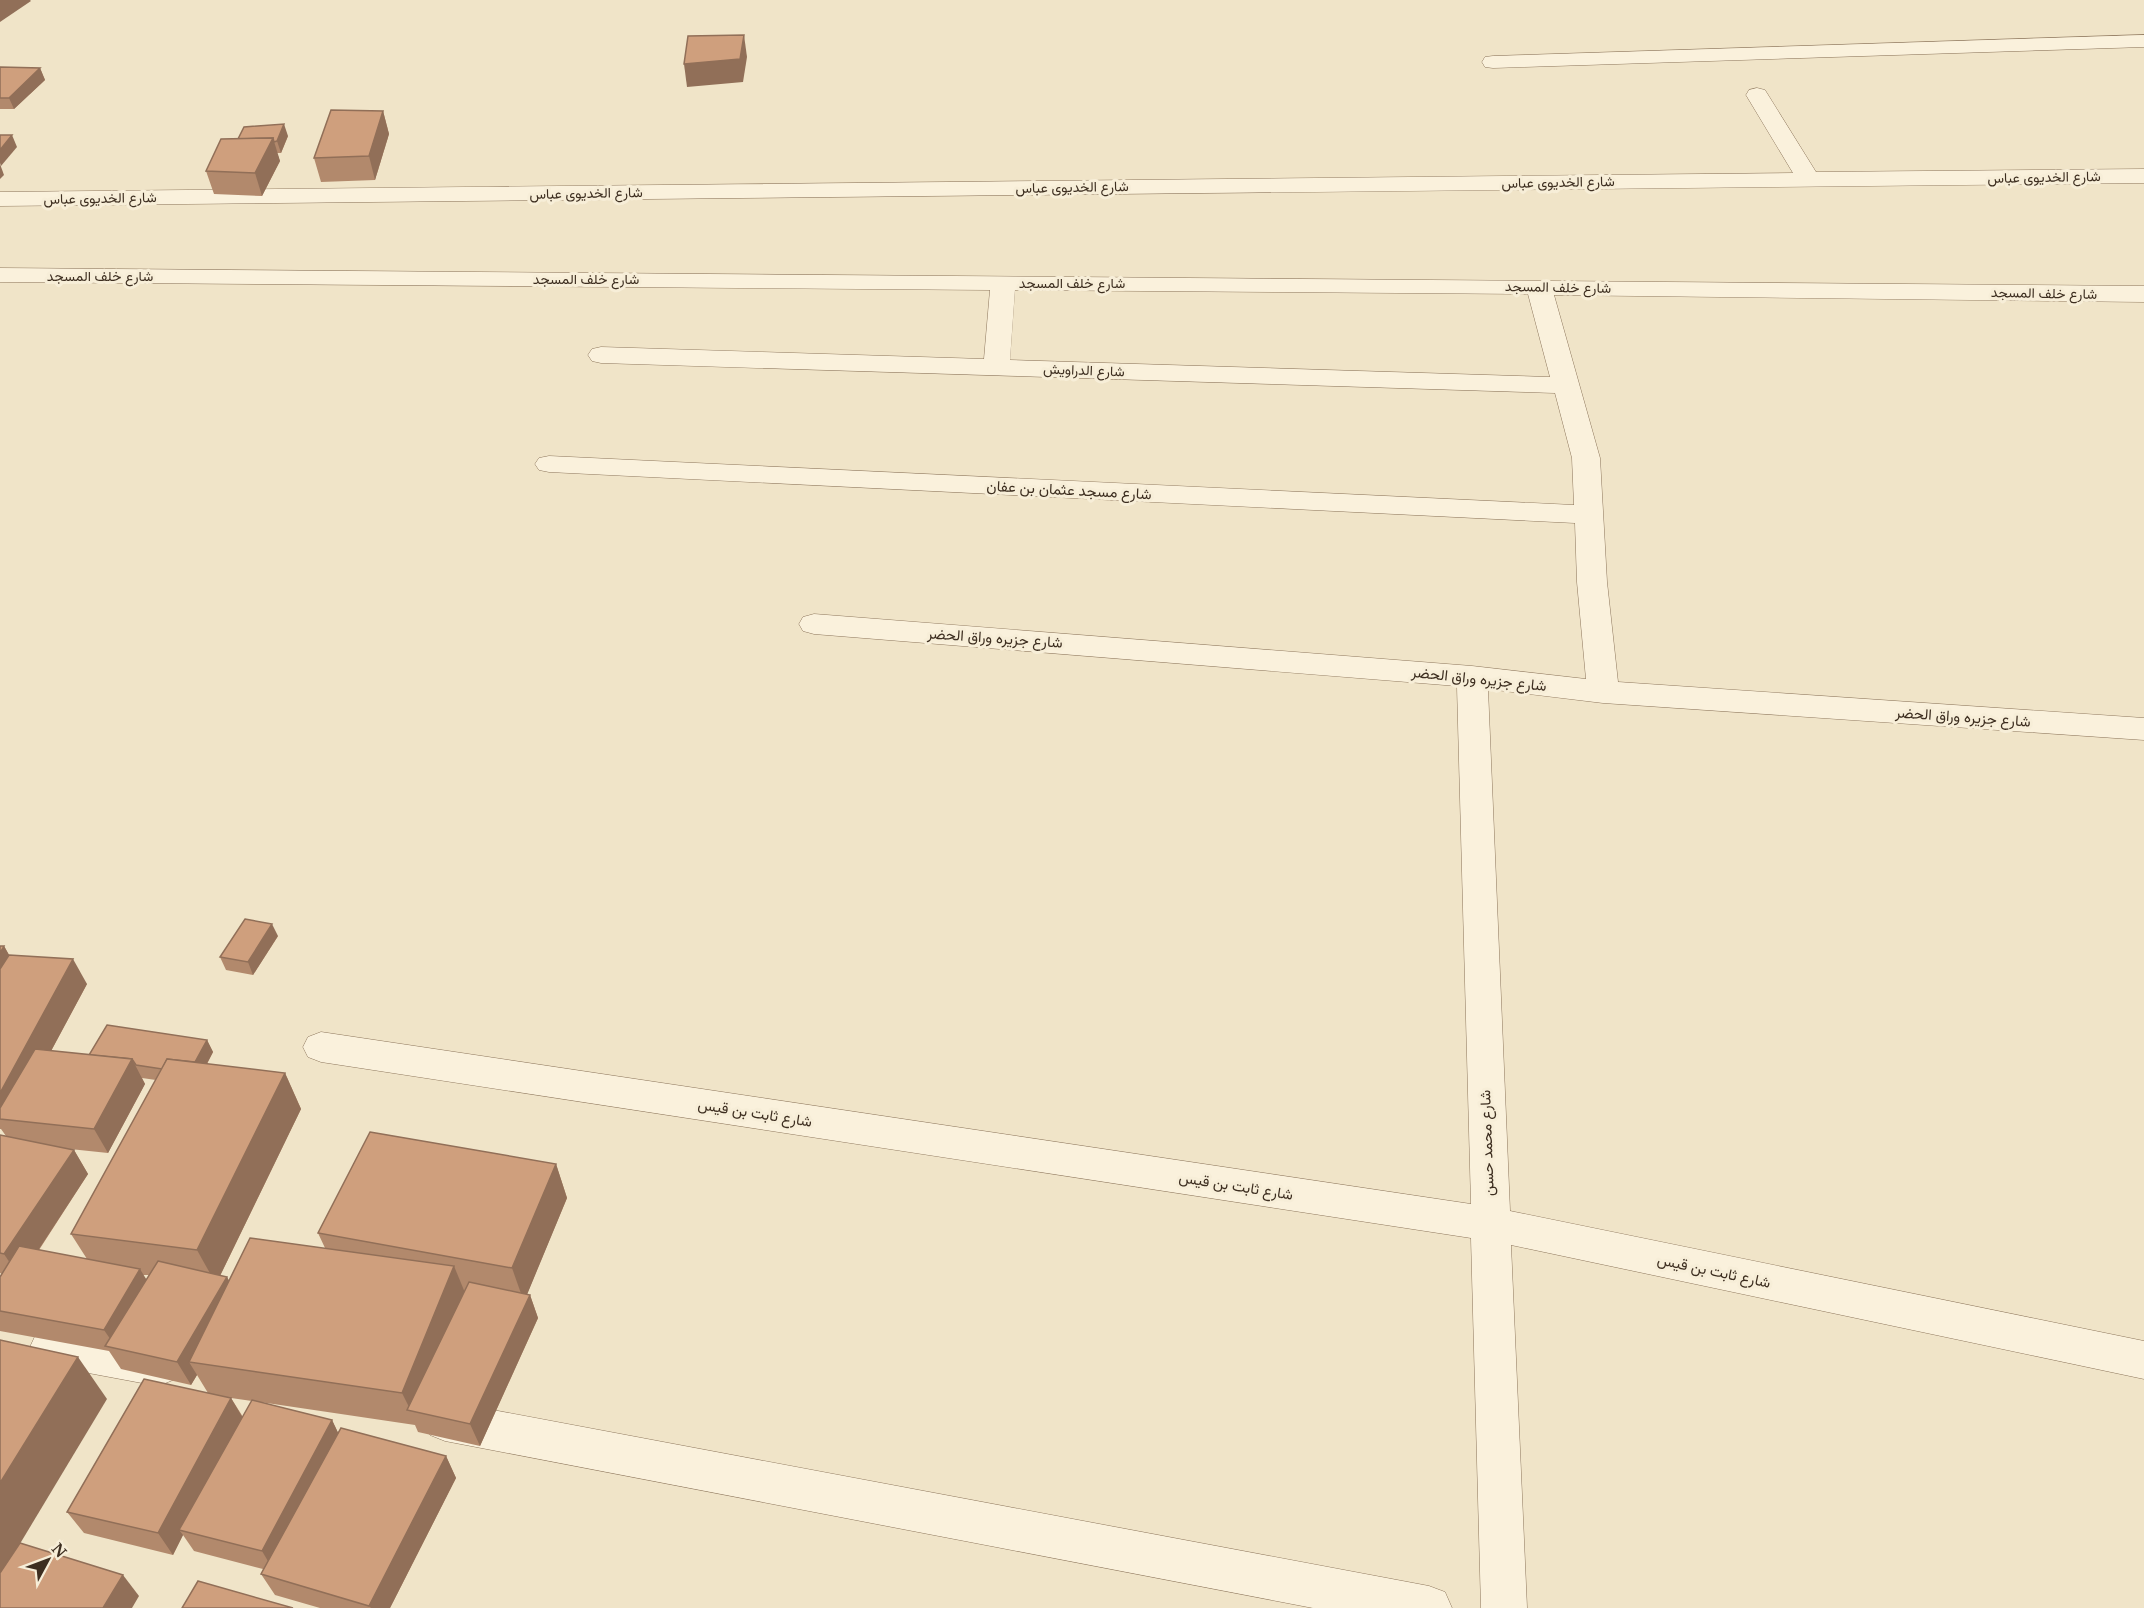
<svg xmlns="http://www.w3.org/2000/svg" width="2144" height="1608" viewBox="0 0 2144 1608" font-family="'Noto Serif',Vazirmatn,serif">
	<rect width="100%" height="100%" fill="#f0e4c8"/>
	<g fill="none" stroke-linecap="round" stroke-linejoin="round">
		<g stroke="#8d765c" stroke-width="1">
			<g id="street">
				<path d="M2144,35V47L1493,68L1485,67L1482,62L1485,57L1493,56Z"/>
				<path d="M1757,88L1765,90L1816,172L2144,169V183L0,206V192L1793,173L1746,95L1749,90Z"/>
				<path d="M0,268L2144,286V302L1554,295L1600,458L1607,582L1618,682L2144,718V740L1603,703L1488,689L1510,1211L2144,1341V1379L1511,1245L1527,1608H1481L1471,1238L321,1062L308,1057L303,1047L308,1037L321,1032L1471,1204L1457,686L814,634L803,631L799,624L803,617L814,614L1472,666L1586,679L1577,582L1575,523L549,472L539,470L535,464L539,458L549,456L1574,505L1572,458L1555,393L601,363L592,361L588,355L592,349L601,347L984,359L990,290L0,282ZM1015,290L1528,294L1550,377L1010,360Z"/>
				<path d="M51,1328L158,1348L173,1354L179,1367L173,1380L158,1386L51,1366L36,1360L30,1347L36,1334Z"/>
				<path d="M445,1401L1429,1586L1445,1592L1452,1608H1313L445,1441L430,1435L424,1421L430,1407Z"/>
			</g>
		</g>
		<use href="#street" fill="#faf1dc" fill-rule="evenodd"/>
	</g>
	<g fill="#b2896c" fill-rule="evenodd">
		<path d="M0,67L40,68L45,80L14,109H0Z"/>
		<path d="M383,111L389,134L375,180L321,182L314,158Z"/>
		<path d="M288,136L281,153H277L280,161L262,196L214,194L206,171L238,139Z"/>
		<path d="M278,936L253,975L226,970L220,957Z"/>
		<path d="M0,946H4L9,955L87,984L51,1051L89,1055L207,1040L213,1052L207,1064L285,1073L301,1109L220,1276L227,1277L229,1281L325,1248L318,1233L556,1164L567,1198L527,1294L530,1295L538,1318L480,1446L418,1432L415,1425L260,1402L332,1420L338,1433L446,1456L456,1478L390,1608H320L275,1595L261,1574L263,1569L194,1551L183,1535L173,1555L84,1533L67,1512L208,1393L197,1375L191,1385L121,1369L109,1351L0,1331V1275L1,1276L2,1274L0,1273V1135L6,1136L1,1129H0ZM142,1078L156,1080L71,1234L87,1259L39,1250L88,1174L74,1150L70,1149L108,1153L145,1084ZM143,1275H149L146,1280ZM231,1398L252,1401L243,1417Z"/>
	</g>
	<g fill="#916f58">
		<path d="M0,0H30L31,1L0,22Z"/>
		<path d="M744,35L747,57L743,82L687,87L684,64Z"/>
		<path d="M40,68L45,80L14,109L9,98Z"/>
		<path d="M383,111L389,134L375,180L369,156Z"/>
		<path d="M284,124L288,136L281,153L277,141Z"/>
		<path d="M12,135L17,147L1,166L0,163V150Z"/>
		<path d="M273,138L280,161L262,196L255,173Z"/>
		<path d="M0,164L4,175L0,179Z"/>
		<path d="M272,924L278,936L253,975L248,962Z"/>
		<path d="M4,946L18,971L0,1001V953Z"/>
		<path d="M73,959L87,984L14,1120L0,1117V1093Z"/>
		<path d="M207,1040L213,1052L195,1086L188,1073Z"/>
		<path d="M132,1059L145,1084L108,1153L94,1129Z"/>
		<path d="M285,1073L301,1109L216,1284L197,1250Z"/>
		<path d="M74,1150L88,1174L20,1278L4,1254Z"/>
		<path d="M556,1164L567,1198L524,1302L512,1268Z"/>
		<path d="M454,1266L468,1300L411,1411L402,1393Z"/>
		<path d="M140,1269L154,1292L117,1349L104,1330Z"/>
		<path d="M227,1277L240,1301L189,1362L197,1375L191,1385L177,1362Z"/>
		<path d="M530,1295L538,1318L480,1446L470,1424Z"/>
		<path d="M78,1357L107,1399L0,1577V1483Z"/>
		<path d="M231,1398L244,1420L179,1530L183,1535L173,1555L158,1533Z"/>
		<path d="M332,1420L343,1443L275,1573L262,1551Z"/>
		<path d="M446,1456L456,1478L390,1608H371L369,1606Z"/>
		<path d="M123,1575L139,1596L132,1608H103Z"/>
	</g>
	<g fill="#cf9f7d" stroke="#916f58" stroke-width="1.5">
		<path d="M744,35L740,59L684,64L688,36Z"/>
		<path d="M0,67L40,68L9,98H0Z"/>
		<path d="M331,110L383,111L369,156L314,158Z"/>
		<path d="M284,124L277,141L274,142L273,138L238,139L244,127Z"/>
		<path d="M0,135H12L0,150Z"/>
		<path d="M273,138L255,173L206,171L221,139Z"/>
		<path d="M245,919L272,924L248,962L220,957Z"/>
		<path d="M0,946H4L0,953Z"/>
		<path d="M9,955L73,959L0,1093V969Z"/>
		<path d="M107,1025L207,1040L195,1062L167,1059L162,1069L136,1065L132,1059L89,1055Z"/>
		<path d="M35,1049L132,1059L94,1129L0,1119V1108Z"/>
		<path d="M167,1059L285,1073L197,1250L71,1234Z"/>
		<path d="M370,1132L556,1164L512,1268L318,1233Z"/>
		<path d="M0,1135L74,1150L4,1254L0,1253Z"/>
		<path d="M250,1238L454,1266L402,1393L189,1362Z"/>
		<path d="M19,1246L140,1269L104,1330L0,1311V1277Z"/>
		<path d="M158,1261L227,1277L177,1362L105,1346Z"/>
		<path d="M469,1282L530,1295L470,1424L407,1410Z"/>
		<path d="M0,1340L78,1357L0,1483Z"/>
		<path d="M144,1379L231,1398L158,1533L67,1512Z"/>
		<path d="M252,1400L332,1420L262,1551L179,1530Z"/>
		<path d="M341,1428L446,1456L369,1606L261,1574Z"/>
		<path d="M20,1543L123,1575L103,1608H0V1573Z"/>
		<path d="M198,1581L293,1608H182Z"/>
	</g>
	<g text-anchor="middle" stroke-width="6" stroke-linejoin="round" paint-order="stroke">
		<g font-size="14" fill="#3d2e20" stroke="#f7eed8">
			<text transform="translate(2044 177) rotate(-1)" y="5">شارع الخديوى عباس</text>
			<text transform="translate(1558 182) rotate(-1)" y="5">شارع الخديوى عباس</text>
			<text transform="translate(1072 187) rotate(-1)" y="5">شارع الخديوى عباس</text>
			<text transform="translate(586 193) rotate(-1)" y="5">شارع الخديوى عباس</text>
			<text transform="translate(100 198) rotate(-1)" y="5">شارع الخديوى عباس</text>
			<text x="100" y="281">شارع خلف المسجد</text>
			<text x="586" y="284">شارع خلف المسجد</text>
			<text x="1072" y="288">شارع خلف المسجد</text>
			<text transform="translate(1558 287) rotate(1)" y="5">شارع خلف المسجد</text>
			<text transform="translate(2044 293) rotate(1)" y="5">شارع خلف المسجد</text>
			<text transform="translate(1084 370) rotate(2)" y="5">شارع الدراويش</text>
		</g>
		<g font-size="15" fill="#3d2e20" stroke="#f7eed8">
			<text transform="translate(1069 490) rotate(3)" y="5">شارع مسجد عثمان بن عفان</text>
			<text transform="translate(995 638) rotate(4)" y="5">شارع جزيره وراق الحضر</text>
			<text transform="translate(1479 679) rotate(6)" y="5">شارع جزيره وراق الحضر</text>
			<text transform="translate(1963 717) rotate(4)" y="5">شارع جزيره وراق الحضر</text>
			<text transform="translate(755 1113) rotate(9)" y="5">شارع ثابت بن قيس</text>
			<text transform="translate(1487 1143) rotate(-92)" y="5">شارع محمد حسن</text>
			<text transform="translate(1236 1186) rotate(9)" y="5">شارع ثابت بن قيس</text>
			<text transform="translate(1714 1271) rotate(12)" y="5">شارع ثابت بن قيس</text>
		</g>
	</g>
	<g transform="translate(48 1560) rotate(49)" stroke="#f7eed8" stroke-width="4.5" paint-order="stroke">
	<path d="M0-4.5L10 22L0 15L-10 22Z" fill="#3d2e20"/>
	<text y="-9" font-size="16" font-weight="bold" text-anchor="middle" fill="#3d2e20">N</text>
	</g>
</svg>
